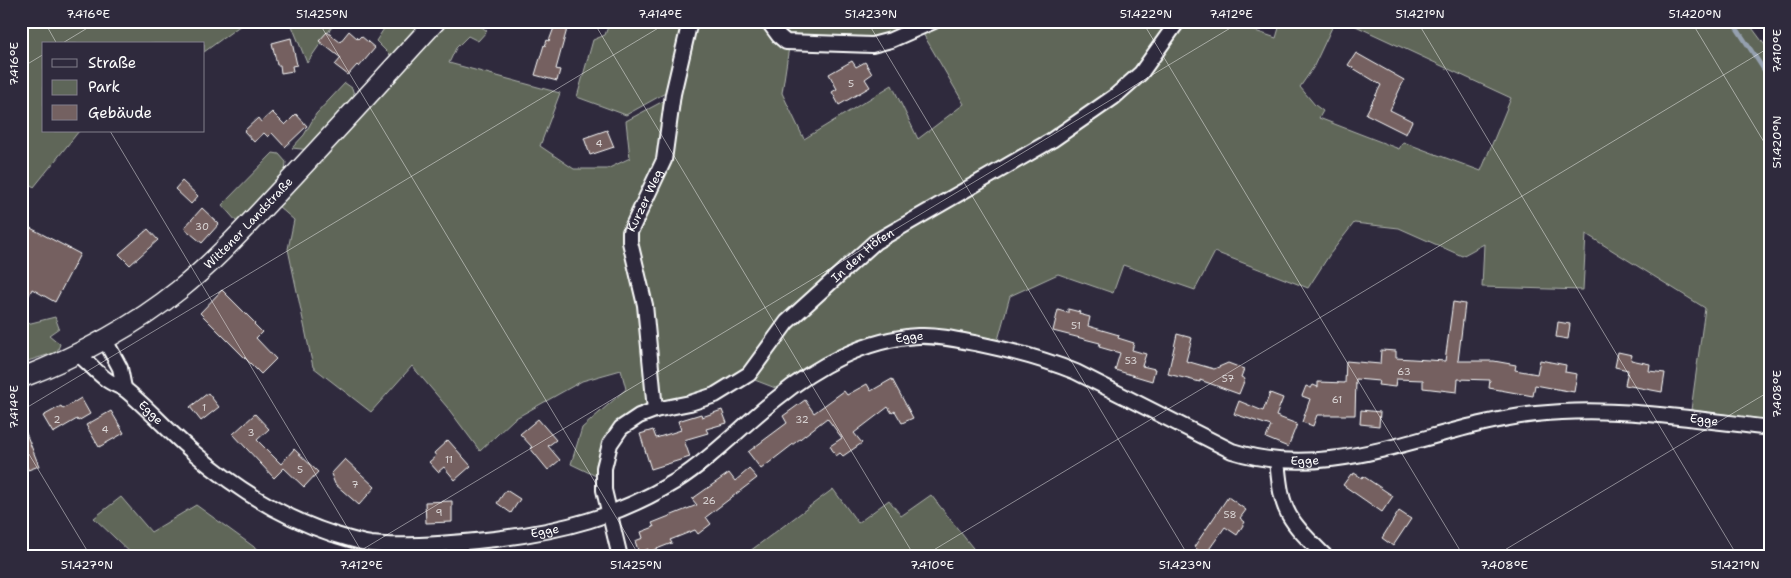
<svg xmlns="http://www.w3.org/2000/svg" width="1791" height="578" viewBox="0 0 1791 578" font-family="'Shantell Sans',sans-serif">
	<rect width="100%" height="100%" fill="#2f2a3d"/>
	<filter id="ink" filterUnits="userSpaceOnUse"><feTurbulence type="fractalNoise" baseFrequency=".02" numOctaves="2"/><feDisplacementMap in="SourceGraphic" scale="10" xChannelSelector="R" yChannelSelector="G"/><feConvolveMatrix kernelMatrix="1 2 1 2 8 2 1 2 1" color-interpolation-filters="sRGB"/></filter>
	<g filter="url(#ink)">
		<g fill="#5e6659" stroke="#aeb2ac">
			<path d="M21,21H241V25L204,52V44H44V131H79L34,187L21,179Z"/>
			<path d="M290,21H336L307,63Z"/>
			<path d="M389,21H427L392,57L376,41Z"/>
			<path d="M447,21H474L487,31L478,41L468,36L456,48L449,63L560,93L540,146L574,169H607L630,158L626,121L669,98L661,158L630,222C627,231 625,240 628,248L634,241V232L637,224L668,160L678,93L695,21H763L775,39L789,47L782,93L804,139L892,85L918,139L964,104L922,32L942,21H1226L1276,38L1281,21H1335L1313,68L1300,87L1315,105L1323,111L1319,118L1399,149L1403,142L1481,171L1511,98L1345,21H1747L1770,52V420L1691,410L1705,308L1586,234L1583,290L1482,287L1484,244L1462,256L1399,228L1354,223L1330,254L1308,288L1215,252L1195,290L1123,265L1113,293L1058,274L1010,296L998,340L934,330L881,336L843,348L801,372L778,389L752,379L747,370L713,391L649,406L618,424L605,439L596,464V476L571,464L582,428L626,389L621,370L582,381L514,419L480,451L447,407L412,366L371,412L313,367L288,249L294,220L278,206Z"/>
			<path d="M610,21H685L669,91L626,115L577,97L593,40L605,35Z"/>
			<path d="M774,21H924L871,40L788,38Z"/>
			<path d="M345,83L352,88L355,98L310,150L292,148L304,135L316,114Z"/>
			<path d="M273,153L279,154L286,162L285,172L237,222L222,205Z"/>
			<path d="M55,317L59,328L49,335L60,344L57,352L21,363V327L27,324Z"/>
			<path d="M833,489L858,523L889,500L901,516L931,495L980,557H742Z"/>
			<path d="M121,497L151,532L196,505L268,557H135L94,518Z"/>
		</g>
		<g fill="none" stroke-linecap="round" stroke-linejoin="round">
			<path stroke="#95a0af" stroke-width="4.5" d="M1732,21L1770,79"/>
		</g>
		<g fill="#746161" stroke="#fff">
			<path d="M555,25L567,29L556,69L560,70L557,81L535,75L544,45L545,46L547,40L549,41Z"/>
			<path d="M349,31L358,39L361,36L375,48L359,67L357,65L348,75L335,65L341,58L319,41L327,32L340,42Z"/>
			<path d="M291,38L297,65L292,66L293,71L281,73L280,65H277L272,43Z"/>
			<path d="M1356,53L1404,80L1390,110L1412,121L1406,134L1366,114L1381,85L1348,65Z"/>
			<path d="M852,61L856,67L865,62L872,74L865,79L870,87L839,105L832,92L837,89L829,74Z"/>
			<path d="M272,112L285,125L296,114L307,126L285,147L272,133L268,137L264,133L254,142L244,131L258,118L261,122Z"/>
			<path d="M607,130L614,147L590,155L584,138Z"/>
			<path d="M182,181L198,196L191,204L175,189Z"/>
			<path d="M202,208L219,224L202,243L184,228Z"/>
			<path d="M21,223L80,254L55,302L32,289L21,311Z"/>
			<path d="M148,229L158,240L130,265L119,254Z"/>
			<path d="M222,290L255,323L254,324L262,332L256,338L276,359L261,374L200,313Z"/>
			<path d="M1453,302L1465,304L1458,361H1494L1516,365L1515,370L1537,374L1540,360L1566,365L1565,372L1577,374L1574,392L1535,385L1533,396L1489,388L1490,380L1458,379L1457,392L1423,388V380L1396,379L1395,387L1378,385L1379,381L1356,379L1355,415H1317L1313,426L1302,422L1310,399L1302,396L1306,386L1311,388L1313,385L1318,387V382L1345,383L1346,361L1380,364L1381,350L1396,351V358L1445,361Z"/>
			<path d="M1068,309L1080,312L1079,314L1090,317L1088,326L1119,335L1118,338L1134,343L1132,350L1146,354L1142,366L1155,369L1152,381L1115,370L1120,353L1099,347L1100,343L1053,331L1058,310L1068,313Z"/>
			<path d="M1558,322L1570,324L1568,339L1556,337Z"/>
			<path d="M1177,334L1192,338L1186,361L1214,369L1228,363L1244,369L1241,377L1245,379L1239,394L1200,380V382L1168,374Z"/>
			<path d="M1618,352L1632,355L1631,360L1650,364L1649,371L1665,373L1662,392L1625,385L1628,370L1615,367Z"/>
			<path d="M892,379L913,418L902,423L895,411L892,413L888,407L854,433L862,443L843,456L840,453L836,456L830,446L842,438L827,418L761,469L748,452L787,423L783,416L805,400L814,413L844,391L847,395L867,384L871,391Z"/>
			<path d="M208,393L219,407L201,421L190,407Z"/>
			<path d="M1270,393L1283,398L1276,416L1297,424L1288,447L1266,438L1271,426L1234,414L1239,401L1263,411Z"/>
			<path d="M81,398L90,414L78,421L77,419L53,433L43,416L61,406L63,409Z"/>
			<path d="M722,410L727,423L706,429L708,433L684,440L690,457L651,469L640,434L653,430L656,438L681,430L678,421L701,414L702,417Z"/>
			<path d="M1361,410L1380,412L1379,426L1360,424Z"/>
			<path d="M111,411L124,433L99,447L86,425Z"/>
			<path d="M255,414L269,429L257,440L281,464L294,449L318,472L304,487L284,468L274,478L233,434Z"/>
			<path d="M538,419L556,440L548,446L560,460L548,470L530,448L532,447L520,434Z"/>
			<path d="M22,423L39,466L28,470L25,462L21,463Z"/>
			<path d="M448,440L471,466L455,480L444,467L438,472L429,462L436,456L434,453Z"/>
			<path d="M345,459L375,487L359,505L335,484L331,474Z"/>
			<path d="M749,469L757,478L706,517L711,524L698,534L695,530L670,540L672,543L649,552L648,549L639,553L635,541L643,538L641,532L654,527L652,523L697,505L692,499L729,473L735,481Z"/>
			<path d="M1354,473L1362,478L1363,476L1393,496L1382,512L1343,485L1351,474L1353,475Z"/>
			<path d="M506,490L520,499L511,513L497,503Z"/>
			<path d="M1228,497L1246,510L1240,518L1245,522L1237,535L1225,527L1205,555L1194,547Z"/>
			<path d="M452,501V522L426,523L425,502Z"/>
			<path d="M1399,511L1411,519L1393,546L1382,538Z"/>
		</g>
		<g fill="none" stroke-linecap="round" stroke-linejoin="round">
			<g stroke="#fff" stroke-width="18">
				<g id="street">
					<path d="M768,21L779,36L786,42L872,45L891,40L934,21"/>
					<path d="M105,340L120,368L124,388"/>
					<path id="s1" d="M78,354C88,362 97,373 107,380C114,385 121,386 127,391C150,410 170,433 193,452C235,488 280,517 333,534C346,538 358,542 371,544C408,548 458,543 495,539C562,531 617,517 676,481C712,458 742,426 776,399C815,367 865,339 918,336C938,335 959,340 979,344C1013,351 1044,359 1076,372L1232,451C1337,484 1433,425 1536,414C1614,405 1693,419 1770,428"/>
					<path id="s2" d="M655,410L645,305L630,242V232L664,160L673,94L690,21"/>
					<path d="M1277,461C1279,478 1280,499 1289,515C1298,531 1313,544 1326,557"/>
					<path id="s3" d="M620,557L604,490V468L610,444L621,428L639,416L655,410L690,403L715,395L749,374L787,322L875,242L1052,140L1114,97L1141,73L1178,21"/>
				</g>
			</g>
			<g stroke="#fff" stroke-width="22">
				<g id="secondary">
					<path id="s4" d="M21,378C78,356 132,328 179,290C213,263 242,231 271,200C327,141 381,81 436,21"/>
				</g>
			</g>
			<use href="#street" stroke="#2f2a3d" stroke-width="14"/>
			<use href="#secondary" stroke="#2f2a3d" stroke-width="19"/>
		</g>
	</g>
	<path fill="none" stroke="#fff" stroke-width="1" stroke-opacity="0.45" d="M44,21L57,44M318,21L640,557M593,21L915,557M867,21L1189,557M1142,21L1464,557M1417,21L1738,557M1691,21L1770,152M61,44L99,21M21,68L44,54M110,131L365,557M21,411L670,21M21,441L91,557M350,557L1242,21M922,557L1770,47M1493,557L1770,391"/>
	<g text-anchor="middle" stroke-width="4" stroke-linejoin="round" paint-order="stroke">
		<g font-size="10" fill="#dcd8d8">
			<text x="851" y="87">5</text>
			<text x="599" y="147">4</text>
			<text x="202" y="230">30</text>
			<text x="1076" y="329">51</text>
			<text x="1131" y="364">53</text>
			<text x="1404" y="375">63</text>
			<text x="1228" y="382">57</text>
			<text x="1337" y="403">61</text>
			<text x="204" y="411">1</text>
			<text x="57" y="423">2</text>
			<text x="802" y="423">32</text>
			<text x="105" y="433">4</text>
			<text x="251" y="436">3</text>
			<text x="449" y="463">11</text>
			<text x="300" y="473">5</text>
			<text x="355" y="488">7</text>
			<text x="709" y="504">26</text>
			<text x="439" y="516">9</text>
			<text x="1230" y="518">58</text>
		</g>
		<g font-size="12" fill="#fff" stroke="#2f2a3d">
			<text dy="4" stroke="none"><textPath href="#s2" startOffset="215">Kurzer Weg</textPath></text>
			<text dy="4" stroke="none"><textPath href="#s4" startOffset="278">Wittener Landstraße</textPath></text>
			<text dy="4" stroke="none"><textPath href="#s3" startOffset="441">In den Höfen</textPath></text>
			<text dy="4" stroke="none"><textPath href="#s1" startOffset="949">Egge</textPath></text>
			<text dy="4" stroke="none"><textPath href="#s1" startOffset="94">Egge</textPath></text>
			<text dy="4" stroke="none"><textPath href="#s1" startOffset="1774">Egge</textPath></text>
			<text dy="4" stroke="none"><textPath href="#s1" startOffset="1369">Egge</textPath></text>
			<text dy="4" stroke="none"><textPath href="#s1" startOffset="529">Egge</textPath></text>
		</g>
	</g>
	<rect width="1791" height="578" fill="none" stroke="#2f2a3d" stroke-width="55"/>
	<rect x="42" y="42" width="162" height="90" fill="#2f2a3d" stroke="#827f8b"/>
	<rect x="52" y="59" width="25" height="8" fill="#2f2a3d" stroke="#827f8b"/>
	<text x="88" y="68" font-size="15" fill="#ffffff">Straße</text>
	<rect x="52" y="80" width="25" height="15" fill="#5e6659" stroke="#827f8b"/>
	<text x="88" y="92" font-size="15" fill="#ffffff">Park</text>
	<rect x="52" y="105" width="25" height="15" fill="#746161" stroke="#827f8b"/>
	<text x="88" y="118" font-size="15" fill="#ffffff">Gebäude</text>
	<rect x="28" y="28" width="1736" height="522" fill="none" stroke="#fff" stroke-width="2"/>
	<g font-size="12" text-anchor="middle" fill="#fff">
		<text x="88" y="18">7.416°E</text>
		<text x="322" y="18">51.425°N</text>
		<text x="660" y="18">7.414°E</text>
		<text x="871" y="18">51.423°N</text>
		<text x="1146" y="18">51.422°N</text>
		<text x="1231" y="18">7.412°E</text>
		<text x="1420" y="18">51.421°N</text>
		<text x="1695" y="18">51.420°N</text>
		<text transform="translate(1777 51) rotate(-90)" y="4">7.410°E</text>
		<text transform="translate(14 64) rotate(-90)" y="4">7.416°E</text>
		<text transform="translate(1777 142) rotate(-90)" y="4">51.420°N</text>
		<text transform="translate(1777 394) rotate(-90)" y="4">7.408°E</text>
		<text transform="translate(14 407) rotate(-90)" y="4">7.414°E</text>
		<text x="87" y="569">51.427°N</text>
		<text x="361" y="569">7.412°E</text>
		<text x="636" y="569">51.425°N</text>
		<text x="932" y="569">7.410°E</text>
		<text x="1185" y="569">51.423°N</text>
		<text x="1504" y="569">7.408°E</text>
		<text x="1735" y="569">51.421°N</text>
	</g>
</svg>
